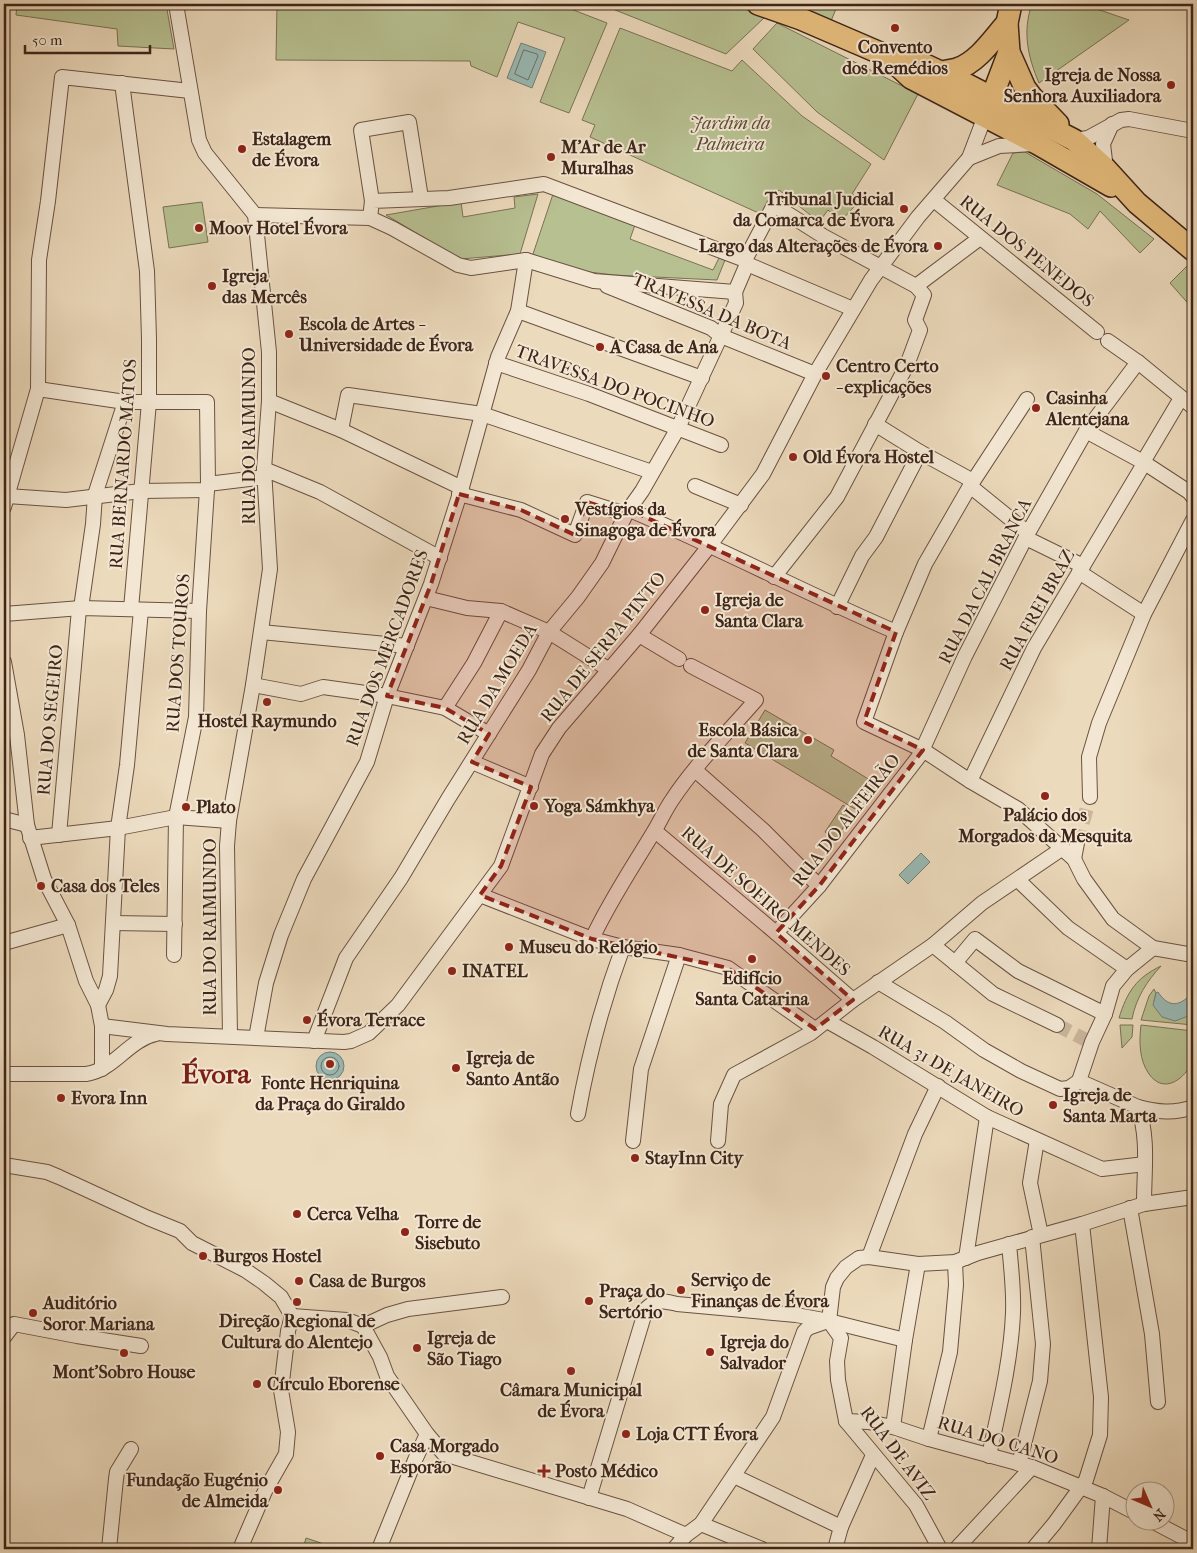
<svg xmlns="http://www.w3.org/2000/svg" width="1197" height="1553" viewBox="0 0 1197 1553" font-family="'IM FELL French Canon',serif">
	<rect width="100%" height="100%" fill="#ecdabc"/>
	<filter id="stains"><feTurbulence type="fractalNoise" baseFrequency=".004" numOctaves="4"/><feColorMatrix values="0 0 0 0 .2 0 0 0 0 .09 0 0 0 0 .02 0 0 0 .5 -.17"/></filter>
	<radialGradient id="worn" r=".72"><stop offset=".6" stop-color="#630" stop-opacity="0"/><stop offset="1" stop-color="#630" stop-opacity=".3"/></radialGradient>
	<g fill="#b7c091" stroke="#7a7255">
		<path d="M17,4H166L174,49L118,46L117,29L16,15Z"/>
		<path d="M277,4H558L607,23L569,113L540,102L565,38L518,22L497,77L471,66L470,61L276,60Z"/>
		<path d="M600,4H732L765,17L726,54Z"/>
		<path d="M790,4H838L831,21Z"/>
		<path d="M1032,4H1082L1129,20L1039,83C1028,57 1022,32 1032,4Z"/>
		<path d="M777,23L918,94L884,160L817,112L753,49Z"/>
		<path d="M620,28L732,71L742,60L802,116L871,164L852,194L861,199L841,221L828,210L819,222L779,190L763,215L590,137L595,125L582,120Z"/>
		<path d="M1025,152L1097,194L1154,239L1140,253L1100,211L1088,229L1070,214L997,185L1013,153Z"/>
		<path d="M538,194L520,254L460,259L386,215L461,202L463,217L515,208L514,197Z"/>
		<path d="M553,194L635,225L630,239L713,270L719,258L725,260L717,280L614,275L589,272L532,257Z"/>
		<path d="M202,202L208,242L169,248L163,207Z"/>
		<path d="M1187,266L1193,271V309L1170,283Z"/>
		<path d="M765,710L834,750L831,756L878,785L860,812L745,743Z"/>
		<path d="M843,805L853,812L836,839L825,832Z"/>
		<path d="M1161,966C1147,981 1136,998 1132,1019L1119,1018C1127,992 1136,978 1161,966Z"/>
		<path d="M1154,989L1156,993L1154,1001L1180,1018L1191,1015L1189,1000L1193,994V1025L1141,1020L1149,996Z"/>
		<path d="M1120,1025H1133L1132,1037L1122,1048Z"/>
		<path d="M1141,1025L1193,1031C1193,1040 1196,1053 1193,1062C1193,1064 1190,1066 1189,1068C1179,1083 1162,1092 1149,1074C1139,1060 1139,1041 1141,1025Z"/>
		<path d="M306,1538L339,1549H303Z"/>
	</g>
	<g fill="#99bab5" stroke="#757e77">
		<path d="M521,43L546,52L532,88L507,78Z"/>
		<path d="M921,853L930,862L908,884L899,875Z"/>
		<path d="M1158,992C1166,1004 1175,1008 1187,998C1192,1002 1191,1009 1191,1015L1175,1021L1162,1017L1153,1005L1156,993Z"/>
		<circle cx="330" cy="1066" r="14"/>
	</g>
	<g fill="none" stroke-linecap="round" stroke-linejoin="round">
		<g stroke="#6c7067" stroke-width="1">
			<path d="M524,50L537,54L538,56L528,80L515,74Z"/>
			<circle cx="330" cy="1066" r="9"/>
		</g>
		<g stroke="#c9b69b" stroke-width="14" stroke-dasharray="14 7" stroke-linecap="butt">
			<path d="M1077,843L1090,797"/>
			<path d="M1057,1025L1086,1040"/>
		</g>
		<g stroke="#6a5242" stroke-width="16">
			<g id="minor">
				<path d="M176,4L199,140L205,153L255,215L269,352V401L264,469L270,569L253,685L229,821L227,846L230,1036"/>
				<path d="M122,83L147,271L149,339V402L131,609"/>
				<path d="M1074,140L1088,138L1121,120L1129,119L1193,131"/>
				<path d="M969,158L999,146L1033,144"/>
				<path d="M1106,169L1103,144L1112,124"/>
				<path d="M934,200L1097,332"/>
				<path d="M372,201L361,130L409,122L421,198"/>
				<path d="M255,215L370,218L392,228L458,265L471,268L526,260L594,281L735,292L747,264L745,260L774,205L823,236L916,286L924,295L915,320L920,330L907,365L837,497L774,577"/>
				<path d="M370,218L372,201L449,198L544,184L745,260"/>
				<path d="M747,264L853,309"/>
				<path d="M607,286L711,328L721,336L815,374"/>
				<path d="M916,286L980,238"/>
				<path d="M518,311L702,378"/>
				<path d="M1108,341L1138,362L1193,407"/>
				<path d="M496,363L589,394L721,445"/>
				<path d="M38,389L125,402H207L208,484"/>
				<path d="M1027,399L970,486L925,564L896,632L864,722L923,750L970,781L1018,809L1074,859L1084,879L1113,919L1153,948"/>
				<path d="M269,401L341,430L462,488"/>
				<path d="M875,424L920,452L973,481"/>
				<path d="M341,430L348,395L482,414L652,472"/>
				<path d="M1086,431L1143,462L1189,492L1193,497"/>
				<path d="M264,469L320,492L440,558"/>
				<path d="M695,486L741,505"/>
				<path d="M970,486L1028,533"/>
				<path d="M459,494L521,510L575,535L587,502L622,513L632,511C722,549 807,594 896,632"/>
				<path d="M7,496L66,500L141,491L207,490L208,484L265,477"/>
				<path d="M4,507L38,389L39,260L48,201L62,77L190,91"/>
				<path d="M1026,538L1083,566"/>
				<path d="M1079,572L1144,614"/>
				<path d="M426,598L467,608L501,611L549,632L608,669"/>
				<path d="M837,607L862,556L876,537L920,452"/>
				<path d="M81,608L93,524L95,495L125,402"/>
				<path d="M4,614L81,608L199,611"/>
				<path d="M261,632L407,646"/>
				<path d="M639,635L679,659"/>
				<path d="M4,662L17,735L27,825L44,879L68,925L86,981L98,1005L102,1026V1069"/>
				<path d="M253,685L301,694L323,687L387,696L445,708L489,734"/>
				<path d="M445,708L474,663L501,611"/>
				<path d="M472,762L531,787"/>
				<path d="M695,770L763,830L819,886"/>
				<path d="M970,781L1034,648L1142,467L1143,462L1181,398"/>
				<path d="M1090,797L1089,757L1099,723L1144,614L1193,520"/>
				<path d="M4,819L27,825"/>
				<path d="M655,831L776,933L853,1000"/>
				<path d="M59,835L79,609"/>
				<path d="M30,838L118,828L176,817L229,821"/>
				<path d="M1074,859L1077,843"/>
				<path d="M1018,880L1068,928L1127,969"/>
				<path d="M480,895L592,939L623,947L679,955L728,968L815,1029"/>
				<path d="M113,923L175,924"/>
				<path d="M776,933L819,886L920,755L965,656L1028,533L1086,431L1138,362"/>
				<path d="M592,939C609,902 632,868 653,833C660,822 665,810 672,800C694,766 729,731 756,700L691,666"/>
				<path d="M4,943L68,925"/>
				<path d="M933,945L993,994L1057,1025"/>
				<path d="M174,955L176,817L196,717L199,611L207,490"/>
				<path d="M955,963L975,939L1018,971L1105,1014"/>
				<path d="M878,982L945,1022L984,1050L1021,1071L1060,1089L1069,1088L1079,1081"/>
				<path d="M98,1005L106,990L110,976L118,828L127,765L141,610"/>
				<path d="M827,1021L873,1047L987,1117L1102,1169L1145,1164"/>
				<path d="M102,1026L167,1034L344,1042L351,1041L369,1033L398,1005L501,866L542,754L559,728L639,635L710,545L763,474L815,374L871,280L918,217L969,158L985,116"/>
				<path d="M256,1038L266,983L281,935L304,879L367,762L387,696L431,584L462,487L498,357L518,311L526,260"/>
				<path d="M314,1041L346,958L401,878L448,799L529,670L549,632L578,597L602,563L627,512L642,491L678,428L736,303L735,292"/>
				<path d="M4,1074H86C114,1070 128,1040 156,1034"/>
				<path d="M1138,1107C1157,1112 1174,1114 1193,1107"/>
				<path d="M578,1114C588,1058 603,1001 623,947"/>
				<path d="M1037,1140L1030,1183L1041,1235"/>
				<path d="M633,1141L641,1069L679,955"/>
				<path d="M718,1141L721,1104L734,1075L811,1033L853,1000L933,945L982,903L1063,848"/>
				<path d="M4,1165L47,1172L59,1177L148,1218L180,1231L192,1243L245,1270L264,1283L281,1297L292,1316"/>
				<path d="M1144,1204C1144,1171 1149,1138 1138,1107L1079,1081L1092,1042L1105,1014L1113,986L1127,969L1153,948L1193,955"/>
				<path d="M1130,1208L1152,1334L1158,1402"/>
				<path d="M869,1257L915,1134L938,1086"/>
				<path d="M966,1258L987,1117"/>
				<path d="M292,1316L347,1320L363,1326L380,1357L387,1376L427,1434L444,1454L627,1509L686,1535"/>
				<path d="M829,1321L833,1287L837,1278L846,1267L859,1258L869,1257L918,1264L955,1262L978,1253L1082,1224L1144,1204L1193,1197"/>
				<path d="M829,1321L841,1338L837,1361L838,1380L846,1421L916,1505L940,1549"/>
				<path d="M363,1326L387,1315L408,1309L502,1297"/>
				<path d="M4,1337L14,1324L77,1336L141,1346"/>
				<path d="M846,1421L868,1422L893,1427L929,1439L1032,1467L1103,1496L1134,1512"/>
				<path d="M893,1427L905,1340L918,1264"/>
				<path d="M929,1439L950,1352L956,1285L955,1262"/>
				<path d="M989,1456C999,1409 1011,1361 1013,1313C1014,1290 1011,1267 1009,1244"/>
				<path d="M1019,1464L1040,1381L1043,1344L1032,1237"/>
				<path d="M734,1476L841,1527"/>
				<path d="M589,1498L646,1309C657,1298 663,1301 677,1304L796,1315L829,1321L905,1340"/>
				<path d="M1150,1520L1186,1539H1193"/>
				<path d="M701,1524L762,1549"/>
				<path d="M109,1549L116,1479L117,1472L131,1449"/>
				<path d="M240,1549L265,1491L286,1454L288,1432L281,1390L288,1331L292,1316"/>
				<path d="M379,1549L415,1460L427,1434"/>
				<path d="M674,1549L686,1535L701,1524L773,1417L804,1332L808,1328L828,1321"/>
				<path d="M835,1549L841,1527L873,1455"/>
				<path d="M956,1549L1032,1467"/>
				<path d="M1033,1549L1054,1524L1086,1480L1100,1435L1101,1397L1082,1224"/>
				<path d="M1099,1549L1103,1496"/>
			</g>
		</g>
		<g stroke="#3e2519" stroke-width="24">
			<g id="primary">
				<path d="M758,4L801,19L887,56L917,61L962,82L1074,140L1106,169L1137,203L1193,250"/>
				<path d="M1011,4L1007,23L1009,52L1025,88L1031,96L1058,124"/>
				<path d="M887,56L911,78L1038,144L1111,186"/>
				<path d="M941,72C947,71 952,70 957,69C978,62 993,39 1007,23"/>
				<path d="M987,110L1009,52"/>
			</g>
		</g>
		<use href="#minor" stroke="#f3e7d3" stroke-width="14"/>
		<use href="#primary" stroke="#e6bd7e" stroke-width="21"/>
	</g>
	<path fill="#8f2418" fill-opacity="0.2" stroke="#8f2418" stroke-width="4" stroke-dasharray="10 6" stroke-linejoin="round" d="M459,494L521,510L575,535L587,502L622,513L632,511L896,632L864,722L923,750L819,886L776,933L853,1000L815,1029L728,968L592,939L480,895L501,866L531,787L472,762L489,734L445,708L387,696L431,584Z"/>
	<g fill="#8f2418" stroke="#f3e7d3" stroke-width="2">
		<circle cx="895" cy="28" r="5"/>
		<circle cx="1171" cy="85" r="5"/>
		<circle cx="242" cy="149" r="5"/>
		<circle cx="551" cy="157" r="5"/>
		<circle cx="904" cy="209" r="5"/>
		<circle cx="199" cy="228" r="5"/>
		<circle cx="938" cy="246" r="5"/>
		<circle cx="212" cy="286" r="5"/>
		<circle cx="289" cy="334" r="5"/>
		<circle cx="600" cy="347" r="5"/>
		<circle cx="826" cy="376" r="5"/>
		<circle cx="1036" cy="408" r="5"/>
		<circle cx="793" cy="457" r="5"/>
		<circle cx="565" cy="519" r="5"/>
		<circle cx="705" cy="610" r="5"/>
		<circle cx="267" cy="702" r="5"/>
		<circle cx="808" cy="740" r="5"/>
		<circle cx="1045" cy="796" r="5"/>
		<circle cx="534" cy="806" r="5"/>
		<circle cx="186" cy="807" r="5"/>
		<circle cx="41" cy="886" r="5"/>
		<circle cx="509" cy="947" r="5"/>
		<circle cx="752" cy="959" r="5"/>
		<circle cx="452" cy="971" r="5"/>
		<circle cx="307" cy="1020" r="5"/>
		<circle cx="330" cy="1064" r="5"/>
		<circle cx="456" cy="1068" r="5"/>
		<circle cx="61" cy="1098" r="5"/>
		<circle cx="1053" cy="1105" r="5"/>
		<circle cx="635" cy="1158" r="5"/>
		<circle cx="297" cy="1214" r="5"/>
		<circle cx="405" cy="1232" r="5"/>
		<circle cx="203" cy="1256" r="5"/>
		<circle cx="299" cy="1281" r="5"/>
		<circle cx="681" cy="1290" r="5"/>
		<circle cx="589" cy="1301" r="5"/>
		<circle cx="297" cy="1302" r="5"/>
		<circle cx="33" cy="1313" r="5"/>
		<circle cx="417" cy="1348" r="5"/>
		<circle cx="710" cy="1352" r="5"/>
		<circle cx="124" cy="1353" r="5"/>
		<circle cx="571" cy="1371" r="5"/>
		<circle cx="257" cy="1384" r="5"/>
		<circle cx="626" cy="1434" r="5"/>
		<circle cx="380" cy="1456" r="5"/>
		<path d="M541.5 1463.5h5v5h5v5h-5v5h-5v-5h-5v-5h5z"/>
		<circle cx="278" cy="1490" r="5"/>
	</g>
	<g text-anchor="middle" stroke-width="4" stroke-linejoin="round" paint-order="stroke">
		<g font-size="18" font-weight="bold" fill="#3e2519" stroke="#f3e7d3" text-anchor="start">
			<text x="895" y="53" text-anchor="middle">Convento<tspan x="895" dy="21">dos Remédios</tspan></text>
			<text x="1161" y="81" text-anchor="end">Igreja de Nossa<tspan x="1161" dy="21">Senhora Auxiliadora</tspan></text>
			<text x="252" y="145">Estalagem<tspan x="252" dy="21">de Évora</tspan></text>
			<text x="561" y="153">M'Ar de Ar<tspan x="561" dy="21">Muralhas</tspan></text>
			<text x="894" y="205" text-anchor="end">Tribunal Judicial<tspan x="894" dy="21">da Comarca de Évora</tspan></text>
			<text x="209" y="234">Moov Hotel Évora</text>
			<text x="928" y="252" text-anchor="end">Largo das Alterações de Évora</text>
			<text x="222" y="282">Igreja<tspan x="222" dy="21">das Mercês</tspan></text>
			<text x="299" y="330">Escola de Artes -<tspan x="299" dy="21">Universidade de Évora</tspan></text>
			<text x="610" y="353">A Casa de Ana</text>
			<text x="836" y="372">Centro Certo<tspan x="836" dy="21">- explicações</tspan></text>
			<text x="1046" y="404">Casinha<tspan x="1046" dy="21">Alentejana</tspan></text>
			<text x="803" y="463">Old Évora Hostel</text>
			<text x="575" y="515">Vestígios da<tspan x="575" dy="21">Sinagoga de Évora</tspan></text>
			<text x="715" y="606">Igreja de<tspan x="715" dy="21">Santa Clara</tspan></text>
			<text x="267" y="727" text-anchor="middle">Hostel Raymundo</text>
			<text x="798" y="736" text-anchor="end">Escola Básica<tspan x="798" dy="21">de Santa Clara</tspan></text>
			<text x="544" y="812">Yoga Sámkhya</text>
			<text x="196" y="813">Plato</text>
			<text x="1045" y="821" text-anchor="middle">Palácio dos<tspan x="1045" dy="21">Morgados da Mesquita</tspan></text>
			<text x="51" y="892">Casa dos Teles</text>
			<text x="519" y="953">Museu do Relógio</text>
			<text x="462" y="977">INATEL</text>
			<text x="752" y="984" text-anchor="middle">Edifício<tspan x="752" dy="21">Santa Catarina</tspan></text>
			<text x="317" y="1026">Évora Terrace</text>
			<text x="466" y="1064">Igreja de<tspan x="466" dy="21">Santo Antão</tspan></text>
			<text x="330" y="1089" text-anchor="middle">Fonte Henriquina<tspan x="330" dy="21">da Praça do Giraldo</tspan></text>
			<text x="1063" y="1101">Igreja de<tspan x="1063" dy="21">Santa Marta</tspan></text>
			<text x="71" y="1104">Evora Inn</text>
			<text x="645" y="1164">StayInn City</text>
			<text x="307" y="1220">Cerca Velha</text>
			<text x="415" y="1228">Torre de<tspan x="415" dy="21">Sisebuto</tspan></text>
			<text x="213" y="1262">Burgos Hostel</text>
			<text x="691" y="1286">Serviço de<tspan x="691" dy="21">Finanças de Évora</tspan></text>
			<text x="309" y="1287">Casa de Burgos</text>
			<text x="599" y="1297">Praça do<tspan x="599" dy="21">Sertório</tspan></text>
			<text x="43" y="1309">Auditório<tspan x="43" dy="21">Soror Mariana</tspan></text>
			<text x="297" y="1327" text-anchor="middle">Direção Regional de<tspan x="297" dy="21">Cultura do Alentejo</tspan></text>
			<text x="427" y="1344">Igreja de<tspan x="427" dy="21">São Tiago</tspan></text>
			<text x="720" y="1348">Igreja do<tspan x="720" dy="21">Salvador</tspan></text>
			<text x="124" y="1378" text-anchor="middle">Mont'Sobro House</text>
			<text x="267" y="1390">Círculo Eborense</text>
			<text x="571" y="1396" text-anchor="middle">Câmara Municipal<tspan x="571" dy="21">de Évora</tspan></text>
			<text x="636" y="1440">Loja CTT Évora</text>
			<text x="390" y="1452">Casa Morgado<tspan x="390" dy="21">Esporão</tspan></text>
			<text x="555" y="1477">Posto Médico</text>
			<text x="268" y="1486" text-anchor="end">Fundação Eugénio<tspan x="268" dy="21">de Almeida</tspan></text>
		</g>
		<g font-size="18" font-style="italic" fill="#5c4c37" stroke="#f3e7d3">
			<text x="730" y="129">Jardim da<tspan x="730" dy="21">Palmeira</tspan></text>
		</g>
		<g font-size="18" fill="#3e2519" stroke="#f3e7d3">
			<text transform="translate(1027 251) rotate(39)" y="6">RUA DOS PENEDOS</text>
			<text transform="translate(712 311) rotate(23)" y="6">TRAVESSA DA BOTA</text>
			<text transform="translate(615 386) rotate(20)" y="6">TRAVESSA DO POCINHO</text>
			<text transform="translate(249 436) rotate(-90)" y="6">RUA DO RAIMUNDO</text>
			<text transform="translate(123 464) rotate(-86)" y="6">RUA BERNARDO MATOS</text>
			<text transform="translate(985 581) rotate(-63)" y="6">RUA DA CAL BRANCA</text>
			<text transform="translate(1037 610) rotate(-61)" y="6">RUA FREI BRAZ</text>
			<text transform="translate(603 647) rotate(-51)" y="6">RUA DE SERPA PINTO</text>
			<text transform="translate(387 648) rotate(-70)" y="6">RUA DOS MERCADORES</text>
			<text transform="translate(178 653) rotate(-86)" y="6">RUA DOS TOUROS</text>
			<text transform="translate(497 684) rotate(-59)" y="6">RUA DA MOEDA</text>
			<text transform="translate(50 720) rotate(-85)" y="6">RUA DO SEGEIRO</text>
			<text transform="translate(846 820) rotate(-52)" y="6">RUA DO ALFEIRÃO</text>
			<text transform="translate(766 901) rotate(41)" y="6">RUA DE SOEIRO MENDES</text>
			<text transform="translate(210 927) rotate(-90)" y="6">RUA DO RAIMUNDO</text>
			<text transform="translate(951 1071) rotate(30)" y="6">RUA 31 DE JANEIRO</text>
			<text transform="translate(998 1440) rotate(17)" y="6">RUA DO CANO</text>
			<text transform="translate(898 1453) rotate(53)" y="6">RUA DE AVIZ</text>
		</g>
		<g font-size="28" font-weight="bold" fill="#7a1f14" stroke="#f3e7d3">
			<text x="216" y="1083">Évora</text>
		</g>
	</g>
	<rect width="1197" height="1553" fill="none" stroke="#ecdabc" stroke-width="20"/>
	<rect x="5" y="5" width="1187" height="1543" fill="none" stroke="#3e2519" stroke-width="2.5"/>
	<rect x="10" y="10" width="1177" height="1533" fill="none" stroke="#3e2519"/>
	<g transform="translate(1150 1506) rotate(135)"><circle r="24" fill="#f3e7d3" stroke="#ab9989"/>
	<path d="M0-4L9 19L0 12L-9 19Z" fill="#8f2418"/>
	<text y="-8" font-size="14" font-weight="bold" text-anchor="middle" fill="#3e2519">N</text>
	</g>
	<path d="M25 45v8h125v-8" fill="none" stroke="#3e2519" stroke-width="2.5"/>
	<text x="32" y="45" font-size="15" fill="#3e2519" stroke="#f3e7d3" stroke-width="4" paint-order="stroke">50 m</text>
	<rect width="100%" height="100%" filter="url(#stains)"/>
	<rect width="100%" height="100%" fill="url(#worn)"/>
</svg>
